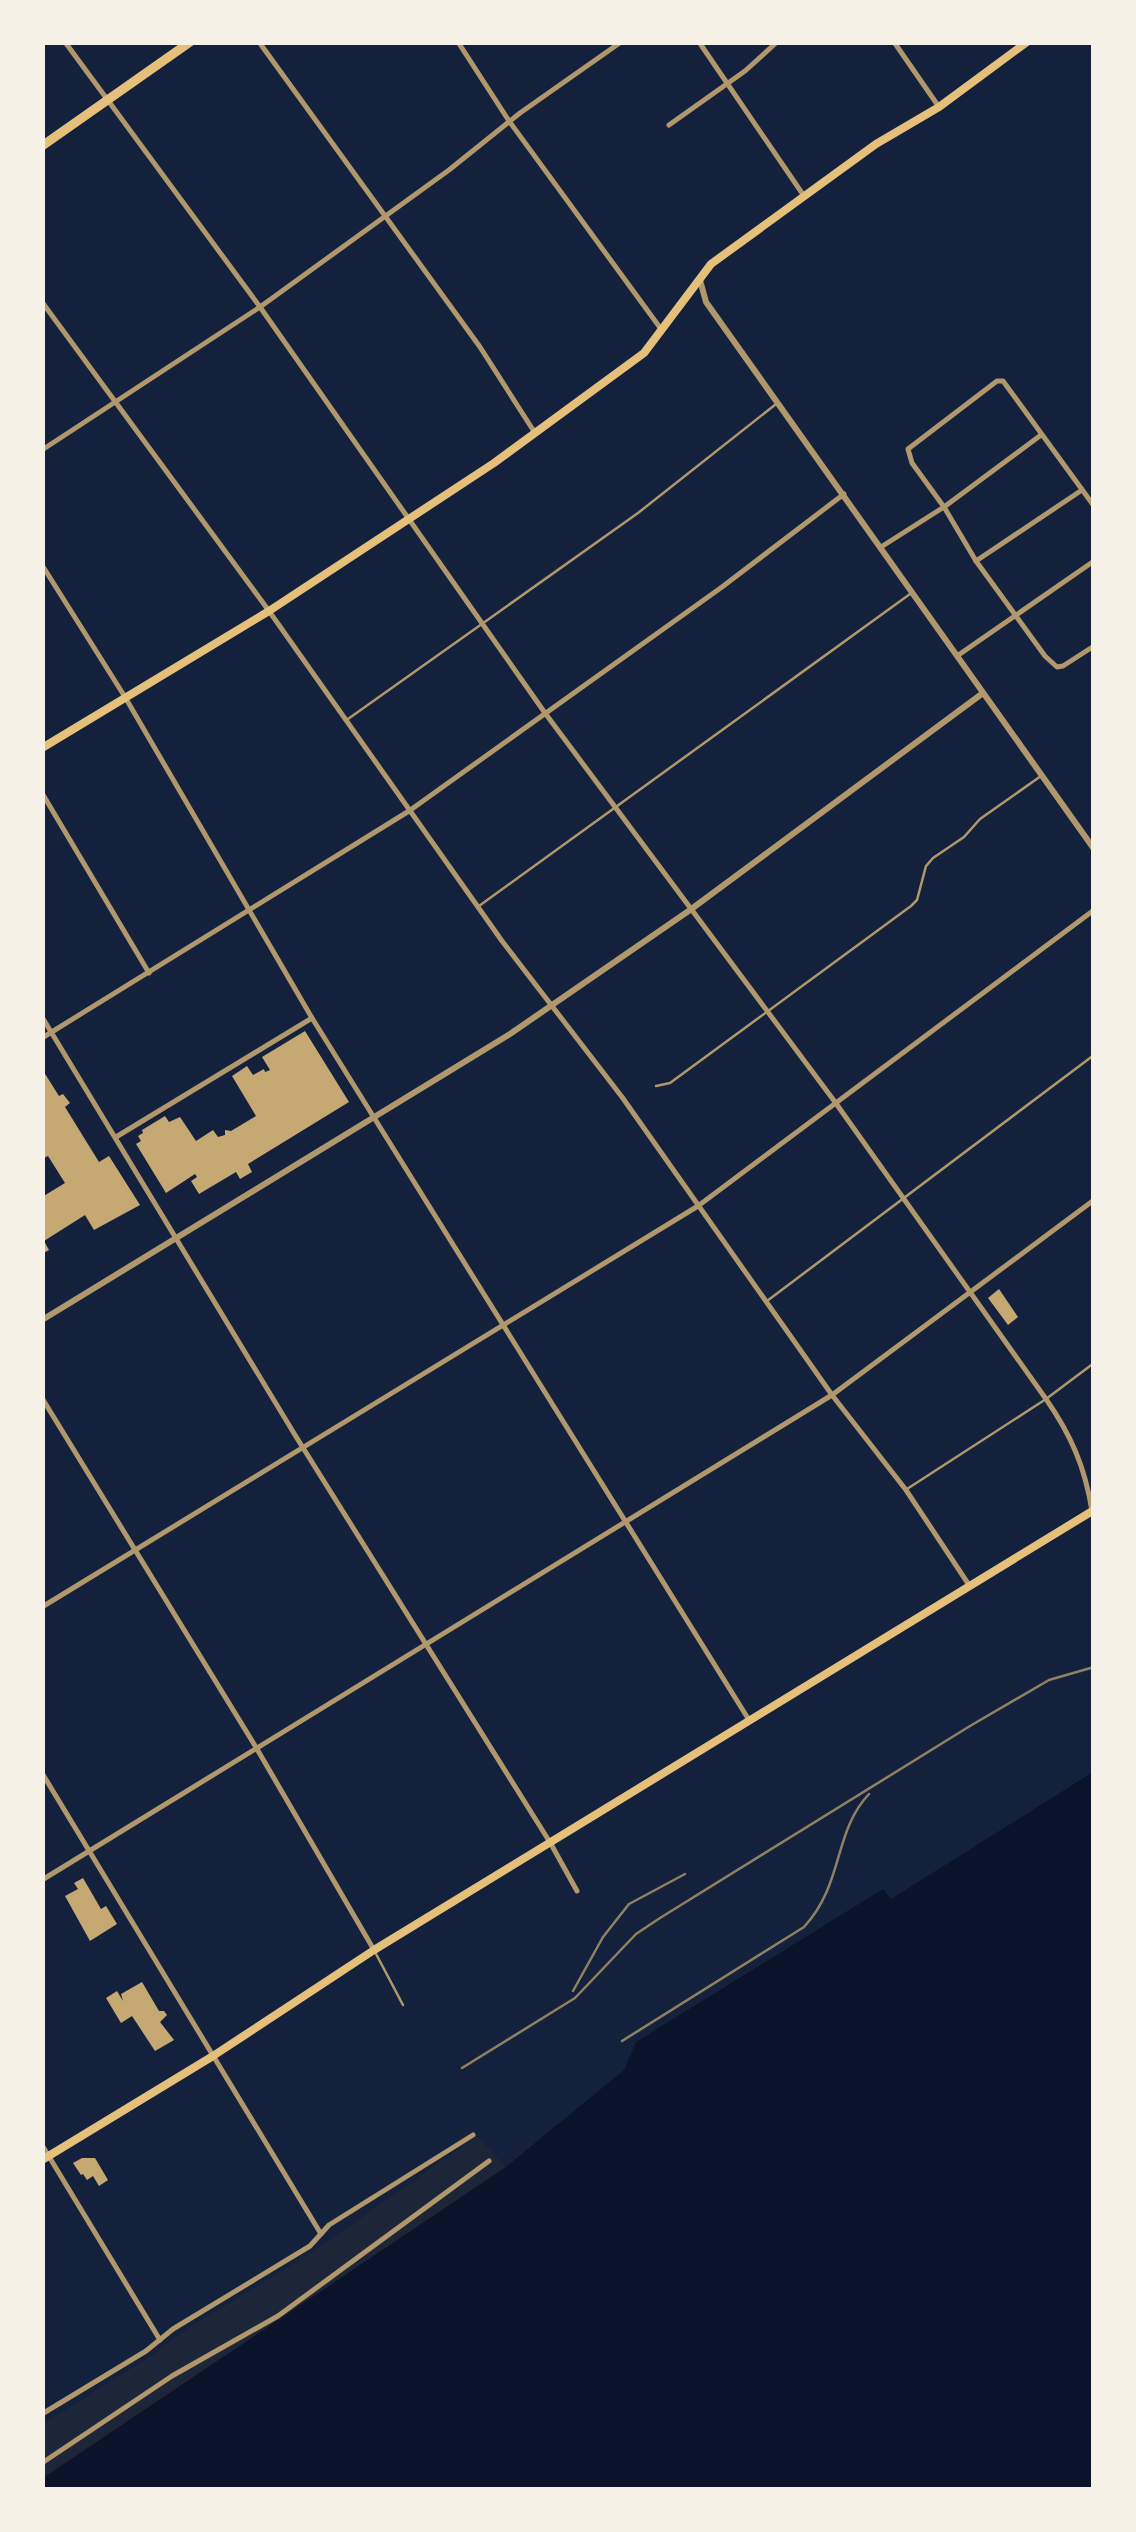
<svg xmlns="http://www.w3.org/2000/svg" width="1136" height="2532" viewBox="0 0 1136 2532" font-family="Georgia,serif">
	<rect width="100%" height="100%" fill="#14213d"/>
	<path fill="#1d2539" d="M477,2136L506,2167L43,2478V2424L157,2352L182,2332L317,2249Z"/>
	<path fill="#0b132b" d="M1093,1772V2489H43V2478L506,2167L624,2070L636,2042L883,1889L891,1899Z"/>
	<g fill="#c6a872">
		<path d="M305,1031L349,1102L248,1164L252,1172L240,1179L236,1172L199,1194L191,1181L197,1177L195,1174L166,1193L136,1144L141,1141L138,1136L143,1133L142,1130L165,1116L169,1122L180,1117L196,1141L213,1130L218,1137L225,1135V1130L231,1131L256,1116L232,1076L247,1066L253,1075L264,1069L265,1072L270,1070L262,1057Z"/>
		<path d="M42,1069L59,1096L63,1094L70,1103L65,1107L99,1162L109,1156L140,1205L94,1230L85,1215L44,1241L49,1250L42,1254V1197L65,1183L48,1156L42,1159Z"/>
		<path d="M999,1289L1018,1317L1008,1325L988,1298Z"/>
		<path d="M83,1878L101,1909L106,1906L117,1924L90,1941L65,1896L78,1889L74,1883Z"/>
		<path d="M142,1982L159,2011H164L167,2015L160,2022L174,2040L155,2051L132,2016L121,2023L106,1998L117,1991L123,2001L121,1994Z"/>
		<path d="M82,2158H95L108,2180L99,2186L93,2176L87,2180L83,2174L81,2175L73,2163Z"/>
	</g>
	<g fill="none" stroke-linecap="round" stroke-linejoin="round">
		<g stroke="#b1986c" stroke-width="2.5">
			<path d="M348,719L638,513L776,404"/>
			<path d="M479,906L910,594"/>
			<path d="M656,1086L670,1083L911,906L917,900L926,866L933,858L964,837L980,819L1041,776"/>
			<path d="M767,1301L1094,1055"/>
			<path d="M907,1489L1046,1399L1094,1363"/>
			<path d="M375,1952L403,2005"/>
		</g>
		<g stroke="#b1986c" stroke-width="5">
			<path d="M65,42L260,307L545,713L835,1102L1046,1399C1071,1435 1085,1467 1092,1511"/>
			<path d="M259,42L480,347L535,433"/>
			<path d="M458,42L509,121L661,329"/>
			<path d="M699,42L804,196"/>
			<path d="M894,42L939,107"/>
			<path d="M669,125L745,71L777,42"/>
			<path d="M42,302L269,611L502,941L622,1097L832,1395L906,1490L969,1585"/>
			<path d="M42,450L260,307L449,170L520,113L621,42"/>
			<path d="M1094,506L1003,381H997L908,449L912,463L944,507L976,561L1045,656L1057,667L1063,666L1094,646"/>
			<path d="M881,547L944,507L1041,435"/>
			<path d="M976,561L1082,490"/>
			<path d="M42,565L125,697L312,1018L749,1720"/>
			<path d="M957,656L1094,561"/>
			<path d="M42,793L149,973"/>
			<path d="M42,1017L295,1435L551,1844L577,1891"/>
			<path d="M42,1038L409,811L722,587L844,494"/>
			<path d="M116,1137L312,1018"/>
			<path d="M42,1398L257,1749L374,1950"/>
			<path d="M42,1607L698,1206L1094,910"/>
			<path d="M42,1773L321,2234"/>
			<path d="M42,1880L832,1395L1094,1200"/>
			<path d="M42,2145L160,2340"/>
			<path d="M42,2414L146,2351L173,2329L310,2246L329,2225L473,2135"/>
			<path d="M42,2463L172,2376L278,2316L489,2161"/>
		</g>
		<g stroke="#b1986c" stroke-width="6">
			<path d="M700,280L706,302L1094,849"/>
			<path d="M42,1320L510,1034L690,910L983,693"/>
		</g>
		<g stroke="#e5c07b" stroke-width="8">
			<path d="M42,748L269,611L494,463L644,353L711,264L876,144L939,107L1027,42"/>
			<path d="M42,2160L213,2056L374,1950L1094,1510"/>
		</g>
		<path stroke="#e5c07b" stroke-width="9" d="M42,146L190,42"/>
		<g stroke="#918062" stroke-width="2.5">
			<path d="M573,1991L603,1937L629,1904L685,1874"/>
			<path d="M622,2041L804,1927C844,1884 833,1832 869,1794"/>
			<path d="M462,2068L575,1998L636,1934L660,1918L970,1726L1049,1680L1094,1667"/>
		</g>
	</g>
	<rect width="1136" height="2532" fill="none" stroke="#f6f1e7" stroke-width="90"/>
</svg>
